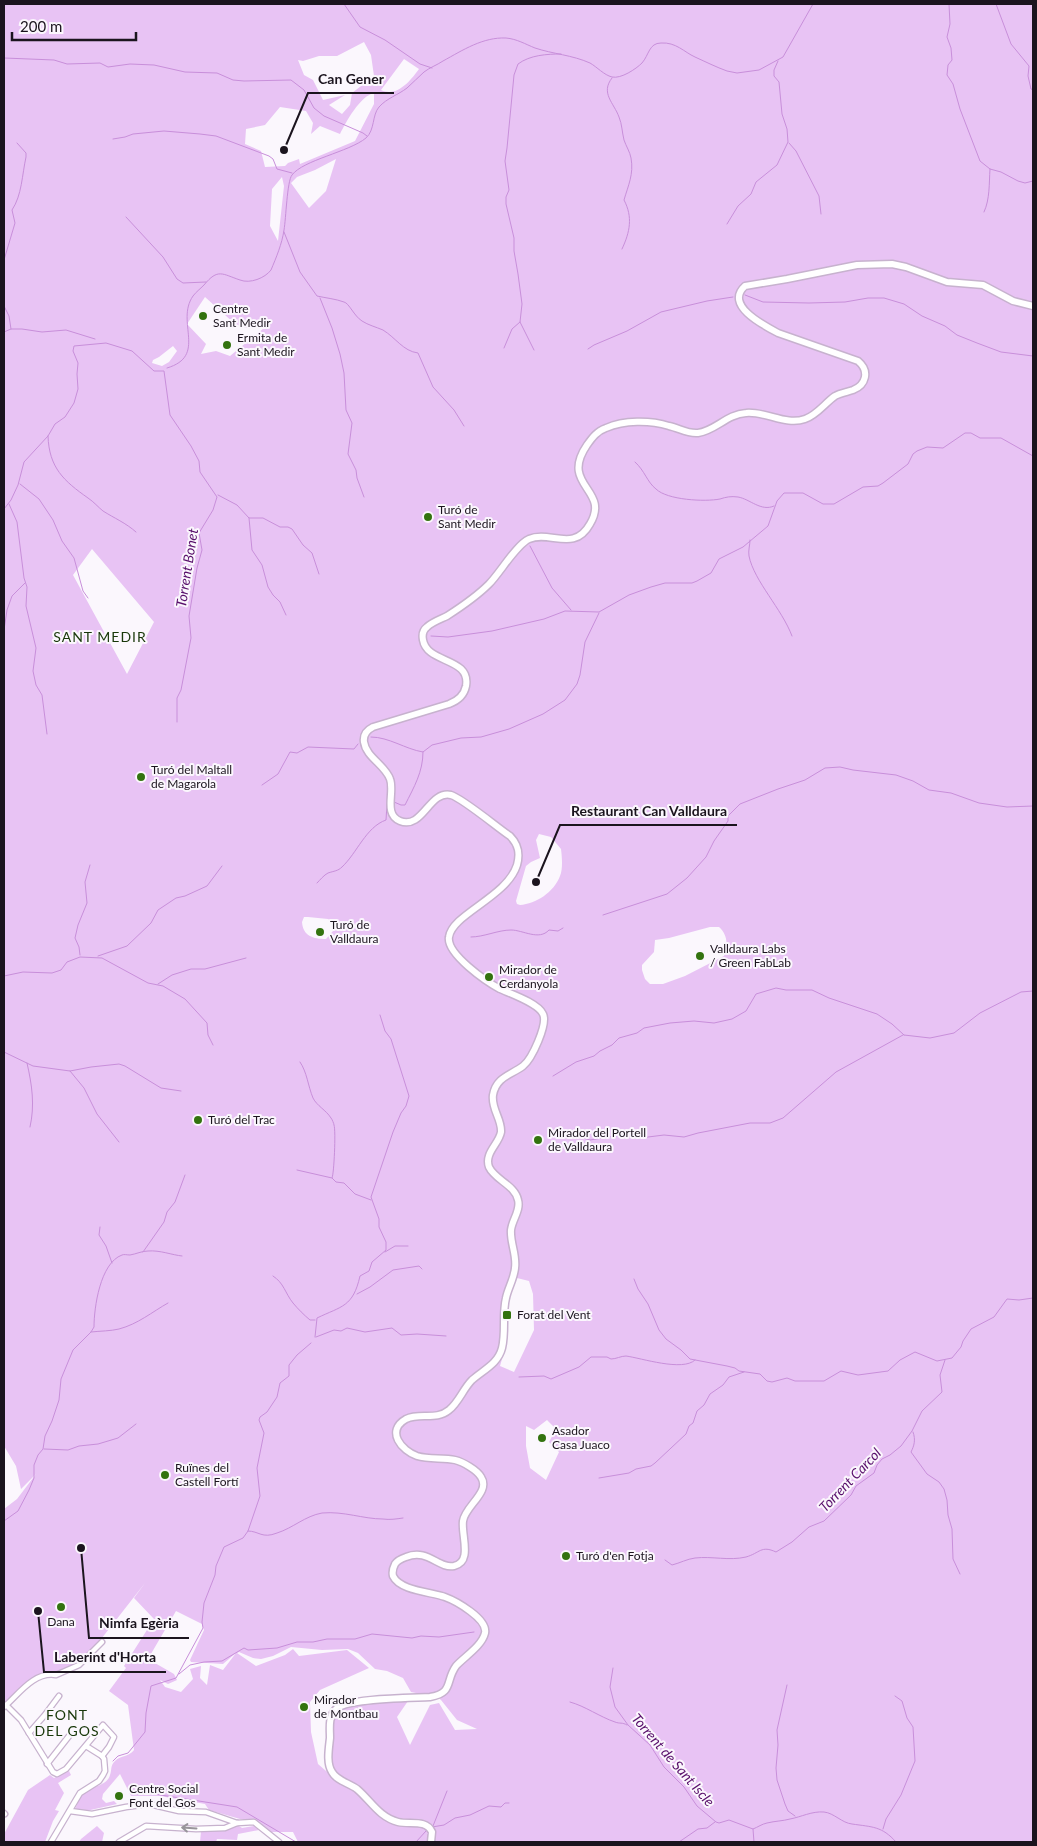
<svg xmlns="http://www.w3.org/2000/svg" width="1037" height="1846" viewBox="0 0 1037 1846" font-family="Lato,sans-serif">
	<rect width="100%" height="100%" fill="#fbf7fd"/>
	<g fill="#e8c3f4" fill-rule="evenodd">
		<path d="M4,4H1033V1842H433L435,1831C429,1815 407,1823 394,1818C377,1811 368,1795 353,1784C346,1778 337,1777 333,1767C330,1759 332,1746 332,1737C332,1728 331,1714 341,1709C356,1700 390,1702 408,1701L397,1717L410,1745L430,1705L439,1703L455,1730L477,1729L457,1720L441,1700L434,1694H421L411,1692L403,1678L387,1671L375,1669L358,1653L348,1649L322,1650L291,1647L273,1656L261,1659L253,1658L239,1652L237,1653L256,1666L285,1655L293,1649L299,1656L347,1650L369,1668L320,1690L310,1702L311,1732L318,1764L333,1777L355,1791L377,1814L426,1828L430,1833L428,1842H298L293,1832H270L254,1821L240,1819L209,1810L205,1804L160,1796H131L120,1774L103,1794L102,1799L106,1803L114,1801L117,1804L86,1811L75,1809C77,1805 79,1799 82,1795C88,1786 107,1787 110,1775C112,1770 110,1766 115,1761C121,1755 129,1757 134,1750L128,1705L109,1691L126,1668L124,1666L154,1619L134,1598L145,1583L87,1657L60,1672L35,1677L4,1706V1509L17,1499L36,1474L21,1489L16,1466L4,1446ZM364,42L371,55L374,76L352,93L350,105L342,114L329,105L345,95L323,100L313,80L304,75L298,60L303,61L319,56H337ZM404,59L419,69C411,80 397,98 381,90ZM374,93V104L355,141L300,164L299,159L288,163L285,166L265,167L261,151L245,144L246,129L265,125L280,107L306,111L313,123L311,134L320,126L340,134C346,122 360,96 374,93ZM336,159L326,191L309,208L291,183L297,177L315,170ZM282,177L284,186L278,241L270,226L272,189ZM205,297L235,324L246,328L266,324L264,328L230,356L216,351L201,354L206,344L187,324ZM173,346L177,351L169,362L162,366L152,363L153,360L159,357ZM92,549L154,622L127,674L73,575ZM539,834L551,837L561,849C562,857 563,869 560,876C554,892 536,904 520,905L517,904L516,901L526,866L531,862L540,858L536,840ZM308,917L328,919L336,924L333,931L326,939C313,939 303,936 302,922L304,917ZM710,927H719C728,935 728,946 724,956L685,976L663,984H650L645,979L642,970V965L654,952L655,940L669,938ZM517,1278L529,1281L533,1294L534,1330L514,1372L500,1366L504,1352L507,1304ZM547,1420L556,1429L549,1442L559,1452L546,1480L530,1468L526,1446V1426L534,1430ZM176,1611L202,1624L204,1630L190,1660L191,1662L223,1664L236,1653L223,1670L210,1665L207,1685L200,1678L201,1666L190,1669L193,1679L181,1692L165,1687L160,1680L168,1684L177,1680L174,1674L148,1659Z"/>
		<path d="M69,1771L71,1775L58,1783L64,1793L55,1810L59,1811L53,1821L45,1842H4V1834L28,1790L50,1775L54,1778Z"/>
		<path d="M97,1826L104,1833L102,1842H79L81,1839Z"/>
		<path d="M239,1826L242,1828L254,1826L259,1830L238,1834L237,1840L217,1839L216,1842H200L201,1831L228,1829Z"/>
	</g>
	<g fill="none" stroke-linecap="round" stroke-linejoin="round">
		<g stroke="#c88fda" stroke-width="1">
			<path d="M344,4L360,27L385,40L420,64L432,68"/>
			<path d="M949,4L950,24L947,37L951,48L952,60L948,65L947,75L953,84L960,109L980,161L990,169L1001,172L1018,181L1025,183L1033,181"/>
			<path d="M996,4L1011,44L1029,66L1028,76L1031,89L1033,90"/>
			<path d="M4,58L54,60L67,64L100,63L108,67L130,64L154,65L185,72L217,73L233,80L244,81L291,80L304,90L314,108L324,116L363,133L367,136"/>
			<path d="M612,78C600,93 614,103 619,117C622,124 622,132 624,140C626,146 630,152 631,158C634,174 628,186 624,200C633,217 630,232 622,249"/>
			<path d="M113,139L125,137L133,134L164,131L200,134L216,136L269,156L273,159L277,169L292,173"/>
			<path d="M789,143L796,151L819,196L821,214"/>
			<path d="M984,212C990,199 989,184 990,169"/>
			<path d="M126,217L163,257L177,279L183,283L206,282"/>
			<path d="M727,224L738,206L751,194L756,182L777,165L788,142L787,129L782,114L779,82L774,76V70L778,61"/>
			<path d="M284,232L300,272L317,296C326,298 336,299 344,302C349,303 354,316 362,321C368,325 376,327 383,330C396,338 403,351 418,353L433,387L454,410L464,426"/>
			<path d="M4,260L15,223L12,210C22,195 22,175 26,157V153L17,143"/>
			<path d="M745,295L763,302L809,303L845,302L868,298H884L904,304L922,316L945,326L957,335L977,343L1001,352L1033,356"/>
			<path d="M320,298L332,328L340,354L344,373L346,410L352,423L348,454L356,470L357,478L364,497"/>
			<path d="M4,306L9,316L11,329"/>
			<path d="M4,332L11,329H22L42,332L66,330L95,339"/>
			<path d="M504,348L512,329L520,322"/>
			<path d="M588,349L594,345L627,331L661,312L707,301L733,297"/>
			<path d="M534,350L520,322L522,304L518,274L514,251V238L506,204V197L509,190L505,161L507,148L514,75L518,64C530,55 547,54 561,54"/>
			<path d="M167,368C208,356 175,322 193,296C196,292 200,289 204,285C218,268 222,274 240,280C250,284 265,278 271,270C276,258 282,244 284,230C286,219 287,181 292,175C303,160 349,152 366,138C375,130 372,115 379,107C387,98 398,95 407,88C413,83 418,77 424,72C429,68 437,65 443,61C463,50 483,37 506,38C517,39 525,44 535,48C553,54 572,55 590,63C597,67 604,75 612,77C621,79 636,69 642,63C649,55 649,43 661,43C676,42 684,52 695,57C706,62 716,67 727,71L737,73L759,70L783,57L813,4"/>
			<path d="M48,436C49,468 64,481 88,498C94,502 98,507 103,511C114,518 126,523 136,532"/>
			<path d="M635,462C645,471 647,482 656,489C667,500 705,502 720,499C726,497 731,496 738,497C750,499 761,512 774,506"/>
			<path d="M20,484L39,499L53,520L62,541L74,558L83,591L88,598"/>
			<path d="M218,495L237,505L249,518H263L280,527H288L292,529L303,545L312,553L319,574"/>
			<path d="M9,504L17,522L24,578L27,587L26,606L36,648L33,671L36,685L42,695L47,734"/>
			<path d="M4,509L11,500L18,485L24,462L48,436L55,424L65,417L74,403L78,389L77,374L78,363L73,351L74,346L106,343L132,351L154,371H164L170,415L191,446L199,461L200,472L217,497L213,510L199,533L202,550L197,568L189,616L191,638L181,690L177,698V722"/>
			<path d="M249,518L252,550L262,565L268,587L273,595L280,602L286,615"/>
			<path d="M750,540C750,545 748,551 749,556C754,581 782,609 792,636"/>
			<path d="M530,546L552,588L571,610"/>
			<path d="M4,630L7,610L12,596L25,583"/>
			<path d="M431,636L448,637L492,631L544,619L565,611L599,612L629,595L651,587L665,583H692L697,581L711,573L719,559L743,547L768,526L777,501L784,493H803L823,504H834L863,487L878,486L883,483L908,464L913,454L917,451L927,447L943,448L965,433H971L980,438H1001L1033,456"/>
			<path d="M371,737C389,737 405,749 423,752L432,745L461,738L481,737L509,729L543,714L565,700L577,684L580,675L585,642L599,613"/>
			<path d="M262,785L278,774L290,752L297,753L308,747L354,749L358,744"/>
			<path d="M394,802L401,805H405C414,787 423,772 423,752"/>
			<path d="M317,883C320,880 324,875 328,873C334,871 338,871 342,867C357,853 366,827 386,820L387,804"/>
			<path d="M603,915L667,894L687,878L706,857L714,841L728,821V816L740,804L778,789L805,780L825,768L840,767L853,770L896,775L913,781L929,790L951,793L979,803L1007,807L1033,806"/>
			<path d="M471,937C484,937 498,930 511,930C523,930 539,941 549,930L558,931L563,928"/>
			<path d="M80,955L79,947L75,938L78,925L87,903L85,882L90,865"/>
			<path d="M98,956L127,946L151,923L158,910L176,898L185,896L207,886L222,866"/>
			<path d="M4,976L23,972L52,973L61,970L67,962L80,957L102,958L148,983L163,986L185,999L207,1023L208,1035L213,1045"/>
			<path d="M158,984L172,975L191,969H205L246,958"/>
			<path d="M904,1035L930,1038L954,1033L980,1013L1021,992L1033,991"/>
			<path d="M4,1052L33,1066L70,1071L91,1067L119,1064L125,1066L161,1088L181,1091"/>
			<path d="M300,1062C307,1072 308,1086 313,1098C317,1106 326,1110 331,1118C332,1119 334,1124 334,1125C336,1131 334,1174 332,1178L336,1182L344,1183L355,1194L371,1200"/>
			<path d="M27,1063C32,1085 35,1105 30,1127"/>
			<path d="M70,1071L84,1088L97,1114L119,1142"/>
			<path d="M553,1076L576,1062L594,1056L600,1051L612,1045L619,1038L637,1033L644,1028L670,1023L694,1021L714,1023L732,1019L746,1011L756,994L776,988L786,990H812L829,998L877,1014L892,1024L904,1035"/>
			<path d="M579,1137L590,1140L621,1135L640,1138L664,1135L684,1137L698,1133L750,1123H770L783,1118L836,1072L903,1035"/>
			<path d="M297,1170L332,1178"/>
			<path d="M100,1227L99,1235L106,1246L112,1263"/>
			<path d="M143,1252L164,1222L167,1212L175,1202L185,1175"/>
			<path d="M385,1252L395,1246H408"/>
			<path d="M273,1276C284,1283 285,1293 293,1303C298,1309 304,1315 310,1320H315"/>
			<path d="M634,1279L638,1289L648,1304L659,1330L666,1339L681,1350L690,1359L727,1366L735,1368L739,1371L760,1374L767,1381L772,1382L787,1378L795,1381H824L841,1371L858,1375L888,1371L900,1360L915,1352L937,1361L952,1358L961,1347L963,1341L971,1329L994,1317L1007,1299L1019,1300L1033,1298"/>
			<path d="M357,1294L370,1287L393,1270L419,1266L422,1269"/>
			<path d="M91,1332C100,1331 111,1331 119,1329C138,1324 152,1312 168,1303"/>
			<path d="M315,1337L317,1318C342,1306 353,1307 360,1276L369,1271L372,1262L386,1250V1242L379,1227V1219L371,1197L393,1132L401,1113L406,1106L409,1096L391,1039L385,1031L380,1015"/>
			<path d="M316,1337L334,1330L341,1331L347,1328L365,1332L392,1328L401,1335L417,1334L446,1336"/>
			<path d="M519,1377L544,1376L551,1379L579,1367L591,1357H607L611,1359C616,1359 621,1356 626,1356C641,1358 683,1372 695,1360"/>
			<path d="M913,1432C916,1440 914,1446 911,1452L927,1474L939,1482L944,1489L947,1500L948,1515L952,1529L953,1559L960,1574"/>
			<path d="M44,1449L68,1450L79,1446L98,1444L118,1438L136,1424"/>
			<path d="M599,1478L629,1473L636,1469L651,1466L655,1463L686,1434L689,1426L693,1423L697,1411L704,1405L710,1394L723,1385L729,1377L744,1372"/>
			<path d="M4,1521L18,1511L29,1490L34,1478V1465L38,1455L43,1449L45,1436L52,1421L59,1400L61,1379L73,1350L91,1332L94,1327C94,1308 100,1263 122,1255C124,1254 127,1255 130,1255C136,1254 142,1251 148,1251C160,1250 172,1255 182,1256"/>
			<path d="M248,1531C259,1531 262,1539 277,1533C293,1528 305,1516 322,1513C344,1511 363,1519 383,1519C390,1520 396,1519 403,1518"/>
			<path d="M665,1560L672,1565C680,1563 687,1559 695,1558C712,1556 729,1561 746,1557C760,1553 761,1545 776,1552L792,1542L809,1527L824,1521L851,1495L856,1486L874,1473L877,1465L882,1459L890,1455L901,1446L912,1431L922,1411L942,1392L940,1375L945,1360"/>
			<path d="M613,1668L610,1687L615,1707L628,1725L650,1745L664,1767L684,1787L697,1806L716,1822L719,1823L729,1820L753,1829C758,1827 762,1824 767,1823C775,1821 783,1821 790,1819C801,1817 812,1811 824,1812C834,1813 842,1823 852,1824C872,1827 882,1826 896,1842"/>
			<path d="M179,1674L190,1665L204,1662L222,1661L244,1648L248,1650L277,1648L297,1642H313L327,1639H355L372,1634L412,1638L421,1636L439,1637L474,1632"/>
			<path d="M787,1685L777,1730L778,1745L776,1768L777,1780L785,1804L788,1811L795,1816"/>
			<path d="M570,1702C585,1706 600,1717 615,1722C620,1724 622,1722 627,1725"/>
			<path d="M113,1761L118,1756L128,1753L145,1732L146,1713L151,1686L176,1678L203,1628L202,1622L204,1603L215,1575L216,1566L224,1547L243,1538L248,1531L260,1496L257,1468L264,1433L259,1420L260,1417L267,1412L277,1397L280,1383L289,1376V1365L297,1355L311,1343"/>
			<path d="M129,1790L237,1807L296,1842"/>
			<path d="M433,1826L447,1791"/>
			<path d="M432,1827L444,1825L455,1818L470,1815L489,1806L501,1807L505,1803H509"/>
			<path d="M753,1829L754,1842"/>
			<path d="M883,1829L886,1819L901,1795L915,1761L913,1727L907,1718L902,1701L895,1696"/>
			<path d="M416,1842L426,1831"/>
			<path d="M679,1842L698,1829L707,1828L715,1822"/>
		</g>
		<g stroke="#c7b2ce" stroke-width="7">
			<g id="street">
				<path d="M6,1705L21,1720L53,1772L57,1774L66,1769L103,1725L114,1737L109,1747L102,1756"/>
				<path d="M4,1707C18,1695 34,1671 56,1675L79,1665L102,1642"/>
				<path d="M29,1733L44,1716L59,1696"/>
				<path d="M86,1746L102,1756"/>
				<path d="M47,1764L73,1731"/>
				<path d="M70,1811L92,1814L126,1807L149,1804L179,1811L206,1812L237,1823L254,1822L279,1842"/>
				<path d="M4,1813L5,1814"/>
				<path d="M51,1842L80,1793L99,1781L103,1775L105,1771L104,1759L102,1756"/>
				<path d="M119,1842L146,1826L196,1829L225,1828L237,1823"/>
			</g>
		</g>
		<g stroke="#c7b2ce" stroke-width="9">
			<path id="secondary" d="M431,1842L432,1832C426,1819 410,1825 398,1822C379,1817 371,1801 357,1789C349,1783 337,1781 332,1772C326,1763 329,1748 330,1738C330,1728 328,1717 336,1709C347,1698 412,1698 430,1697C454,1693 445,1681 456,1666C464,1657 482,1646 485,1633C488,1619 456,1601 445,1597C432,1592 400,1591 393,1576C392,1572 393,1568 395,1564C397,1561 403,1558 406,1557C428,1548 438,1569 454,1566C473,1562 461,1535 463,1521C465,1506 491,1492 481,1477C477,1470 463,1462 455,1460C443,1457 430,1460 417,1456C402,1451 385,1431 406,1419C420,1412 436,1421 449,1410C459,1402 463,1389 472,1380C483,1370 498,1364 502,1348C506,1332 502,1314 506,1298C508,1288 514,1279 515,1268C517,1255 510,1243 511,1230C512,1220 521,1210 518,1200C515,1185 495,1180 489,1167C484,1153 499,1144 501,1132C502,1119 491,1109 493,1095C496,1077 511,1075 523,1066C532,1059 548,1024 543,1014C538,1003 511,994 500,989C487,982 446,954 449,937C452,914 507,897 517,865C520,854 519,845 510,836C498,828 462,798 451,795C429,790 423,830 400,821C383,814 395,792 390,779C385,765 366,757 364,742C363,735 367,730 373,727L449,704C457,701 464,696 466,686C471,657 427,664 423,640C422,635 423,630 427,627C432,622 441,619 447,616C461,607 477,596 489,584C500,573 516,545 529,539C550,530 574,553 590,524C611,489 559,486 587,445C592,438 597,431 606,428C624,420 650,420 669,426C679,428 687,434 698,433C715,431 727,414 746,413C766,411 786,426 805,419C817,415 825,403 835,396C840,393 847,392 853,390C866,385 870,371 858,361L778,333C763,325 724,305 745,286L787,279L857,265L892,264L906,267L947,282L983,285L1013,301L1033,306"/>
		</g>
		<use href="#street" stroke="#fff" stroke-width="4.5"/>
		<use href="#secondary" stroke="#fff" stroke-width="6"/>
	</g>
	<defs><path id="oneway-shaft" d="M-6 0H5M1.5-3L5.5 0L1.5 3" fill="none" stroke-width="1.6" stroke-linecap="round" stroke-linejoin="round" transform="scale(1.25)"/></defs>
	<use stroke="#98959a" href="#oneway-shaft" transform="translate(189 1828) rotate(-176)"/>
	<g fill="#33730f" stroke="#fbf7fd" stroke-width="2">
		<circle cx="203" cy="316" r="5"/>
		<circle cx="227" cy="345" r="5"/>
		<circle cx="428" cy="517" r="5"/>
		<circle cx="141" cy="777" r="5"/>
		<circle cx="320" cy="932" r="5"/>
		<circle cx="700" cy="956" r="5"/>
		<circle cx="489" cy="977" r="5"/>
		<circle cx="198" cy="1120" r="5"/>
		<circle cx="538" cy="1140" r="5"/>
		<rect x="502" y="1310" width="10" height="10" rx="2.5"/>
		<circle cx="542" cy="1438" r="5"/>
		<circle cx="165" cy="1475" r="5"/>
		<circle cx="566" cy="1556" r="5"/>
		<circle cx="61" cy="1607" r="5"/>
		<circle cx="304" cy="1707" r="5"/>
		<circle cx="119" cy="1796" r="5"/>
	</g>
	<g text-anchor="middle" stroke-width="4" stroke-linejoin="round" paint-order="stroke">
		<g font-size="12" fill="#1b141e" stroke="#fbf7fd" text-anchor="start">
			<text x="213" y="313">Centre<tspan x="213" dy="14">Sant Medir</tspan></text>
			<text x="237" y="342">Ermita de<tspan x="237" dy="14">Sant Medir</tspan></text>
			<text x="438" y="514">Turó de<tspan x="438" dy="14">Sant Medir</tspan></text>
			<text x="151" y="774">Turó del Maltall<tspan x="151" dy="14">de Magarola</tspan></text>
			<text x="330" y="929">Turó de<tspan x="330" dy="14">Valldaura</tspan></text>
			<text x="710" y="953">Valldaura Labs<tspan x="710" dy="14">/ Green FabLab</tspan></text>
			<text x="499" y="974">Mirador de<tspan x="499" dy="14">Cerdanyola</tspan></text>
			<text x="208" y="1124">Turó del Trac</text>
			<text x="548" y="1137">Mirador del Portell<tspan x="548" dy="14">de Valldaura</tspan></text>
			<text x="517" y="1319">Forat del Vent</text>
			<text x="552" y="1435">Asador<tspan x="552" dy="14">Casa Juaco</tspan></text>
			<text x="175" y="1472">Ruïnes del<tspan x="175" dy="14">Castell Fortí</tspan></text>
			<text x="576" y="1560">Turó d'en Fotja</text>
			<text x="61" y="1626" text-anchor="middle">Dana</text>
			<text x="314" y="1704">Mirador<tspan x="314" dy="14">de Montbau</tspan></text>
			<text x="129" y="1793">Centre Social<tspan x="129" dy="14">Font del Gos</tspan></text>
		</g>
		<g font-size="14" font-style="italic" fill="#59106c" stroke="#fbf7fd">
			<text transform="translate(187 568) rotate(-81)" y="5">Torrent Bonet</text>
			<text transform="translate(850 1480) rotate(-46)" y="5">Torrent Carcol</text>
			<text transform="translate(673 1760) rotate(49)" y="5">Torrent de Sant Iscle</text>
		</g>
		<g font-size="14" letter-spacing="1" fill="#183709" stroke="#fbf7fd">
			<text x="100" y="642">SANT MEDIR</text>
			<text x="67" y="1720">FONT<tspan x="67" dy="16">DEL GOS</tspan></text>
		</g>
	</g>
	<path fill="none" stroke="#1b141e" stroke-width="2" d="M284 150L308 93H394M536 882L560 825H737M81 1548L89 1638H189M38 1611L44 1672H166"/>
	<g fill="#1b141e" stroke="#fbf7fd" stroke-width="2">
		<circle cx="284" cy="150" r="5"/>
		<circle cx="536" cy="882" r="5"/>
		<circle cx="81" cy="1548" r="5"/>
		<circle cx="38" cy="1611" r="5"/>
	</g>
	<g font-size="14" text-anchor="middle" font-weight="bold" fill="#1b141e" stroke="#fbf7fd" stroke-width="4" stroke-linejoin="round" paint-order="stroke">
		<text x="351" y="84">Can Gener</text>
		<text x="649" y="816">Restaurant Can Valldaura</text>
		<text x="139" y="1628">Nimfa Egèria</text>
		<text x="105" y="1662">Laberint d'Horta</text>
	</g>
	<rect width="1037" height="1846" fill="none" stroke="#1b141e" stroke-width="10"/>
	<path d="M12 32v8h124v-8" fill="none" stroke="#1b141e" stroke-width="2.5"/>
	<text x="20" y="32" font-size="15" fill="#1b141e" stroke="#fbf7fd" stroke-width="4" paint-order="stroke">200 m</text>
</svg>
